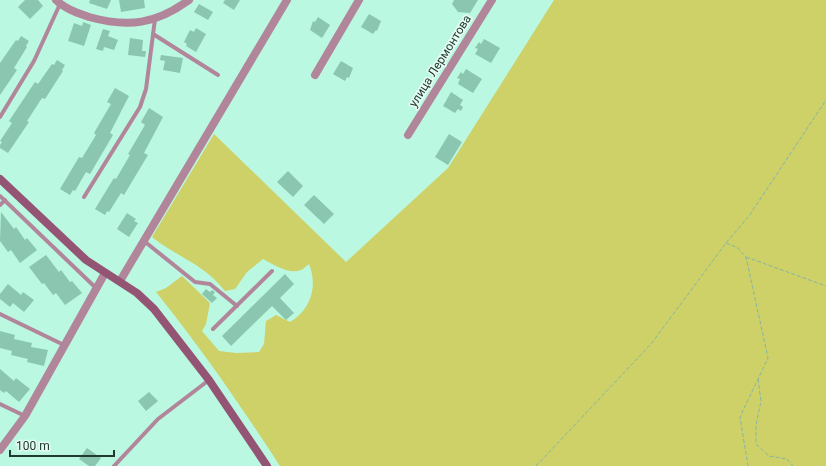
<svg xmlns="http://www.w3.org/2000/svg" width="826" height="466" viewBox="0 0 826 466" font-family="Roboto,sans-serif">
	<rect width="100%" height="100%" fill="#bbf8e1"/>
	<path fill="#ced068" d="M554,0H826V466H280C241,406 201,348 156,292L166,288L182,276L210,303L206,324L202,331L219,351L236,353L259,352L264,344L266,321L276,315L290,322C311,310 318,286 309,264C306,266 303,269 301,270C289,275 273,264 263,259L247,272L235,289L225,291C204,264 177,257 152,237L214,134L346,262L448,168Z"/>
	<g fill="#8ac6b0">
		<path d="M25,0H38L43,6L30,19L18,7Z"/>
		<path d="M90,0H111L107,9L89,3Z"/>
		<path d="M119,0H144L145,8L121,12Z"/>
		<path d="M225,0H240L234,10L223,3Z"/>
		<path d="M454,0H478L470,13L458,12L452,4Z"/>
		<path d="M199,4L213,12L208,20L194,12Z"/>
		<path d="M369,14L381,21L377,31L376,30L373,34L361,27Z"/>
		<path d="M318,17L330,25L322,38L310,30L313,21L315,22Z"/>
		<path d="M83,22L91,25L84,46L68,41L74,23L82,26Z"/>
		<path d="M196,28L206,34L196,52L186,46L187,44L184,42L190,30L194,32Z"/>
		<path d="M103,29L110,31L108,36L118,40L114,50L104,47L103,51L96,49Z"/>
		<path d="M21,36L29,41L26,46L27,47L14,68L17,70L0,95V63L16,40L18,41Z"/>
		<path d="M130,38L143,40L142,51H146L145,57L128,55Z"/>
		<path d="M484,39L500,48L491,63L475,54L478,49L475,48L479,42L481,44Z"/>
		<path d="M161,55L183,58L180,73L163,70L165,61L160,60Z"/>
		<path d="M57,60L65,65L62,70L63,71L45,99L42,98L27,121L29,122L8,153L0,148V145L2,142L0,141L12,123L9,121L35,82L38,84L52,64L54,65Z"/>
		<path d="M341,61L353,68L349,78L347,77L345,81L333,74Z"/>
		<path d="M466,69L482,79L473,93L458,84L460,79L457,78L461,72L463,74Z"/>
		<path d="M115,88L129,96L110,133L113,135L90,174L86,172L75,191L73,190L70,195L60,189L79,157L82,158L96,135L94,133L111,104L107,102Z"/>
		<path d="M451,92L463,100L460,105L463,107L461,111L458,109L455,113L443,106Z"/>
		<path d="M149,108L163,117L144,153L148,155L124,195L121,193L109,212L107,211L105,215L95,209L114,178L116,179L130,155L128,154L145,125L141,122Z"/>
		<path d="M449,134L462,142L448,165L435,157Z"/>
		<path d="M288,171L303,186L293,197L277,182Z"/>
		<path d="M314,195L334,214L324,224L304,205Z"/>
		<path d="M1,212L14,229L16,227L25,240L27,238L37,250L20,263L11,250L8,252L0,241Z"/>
		<path d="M127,213L136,219L134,221L138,223L129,237L117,229Z"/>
		<path d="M46,255L59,272L61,270L70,282L72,281L82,293L65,305L56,293L53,295L44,283L42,284L29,267Z"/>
		<path d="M285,274L294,284L280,298L294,313L286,320L272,306L231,346L222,336Z"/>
		<path d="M8,284L21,295L23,292L34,300L24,312L13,303L10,307L0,299V294Z"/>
		<path d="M206,289L210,292L212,290L215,292L213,295L217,298L212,303L202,294Z"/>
		<path d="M0,331L15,335L14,339L32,343L31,347L48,350L44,366L27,362L28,359L11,355L12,351L0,348Z"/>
		<path d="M0,369L14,381L16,378L30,389L19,402L6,391L4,393L0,390Z"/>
		<path d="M149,392L158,401L146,411L138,401Z"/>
		<path d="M87,448L101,458L95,466H89L79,459Z"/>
	</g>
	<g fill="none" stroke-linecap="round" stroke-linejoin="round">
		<g stroke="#86b6a4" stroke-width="1" stroke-dasharray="4 2" stroke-linecap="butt">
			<path d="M726,243L738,248L746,257L768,358L740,417L748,466"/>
			<path d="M746,257L826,286"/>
			<path d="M758,379L761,401L756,425V444L769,456L787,459L793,466"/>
			<path d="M536,466L651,344L726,243L749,216L826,100"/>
		</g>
		<g stroke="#b2869a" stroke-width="4">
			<path d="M153,34L218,75"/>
			<path d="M0,117L34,61L60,4"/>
			<path d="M0,196L96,288"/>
			<path d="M84,197L140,107L146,89L155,19"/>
			<path d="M0,205L5,200"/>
			<path d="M144,241L195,282L210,284L237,306"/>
			<path d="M0,314L64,345"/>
			<path d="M213,329L272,271"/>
			<path d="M0,404L25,416"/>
			<path d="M114,466L158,419L209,380"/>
		</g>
		<g stroke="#b2869a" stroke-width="8">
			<path d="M56,0C65,9 78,13 89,17C129,28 156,24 189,0"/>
			<path d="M315,75L359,0"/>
			<path d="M408,135L492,0"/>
			<path d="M120,281L287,0"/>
			<path d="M0,450L25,416L105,273"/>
		</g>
		<path stroke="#945574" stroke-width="8" d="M0,179L86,260L137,293L154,309L209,380L267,466"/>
	</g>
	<g text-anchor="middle" stroke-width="3.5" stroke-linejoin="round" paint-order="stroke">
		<g font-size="12" fill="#213931" stroke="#e5fcf3">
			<text transform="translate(440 61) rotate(-58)" y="4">улица Лермонтова</text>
		</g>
	</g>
	<path d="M10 450v6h104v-6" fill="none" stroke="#213931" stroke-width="2"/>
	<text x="16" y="450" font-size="12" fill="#213931" stroke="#e5fcf3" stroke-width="3" paint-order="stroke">100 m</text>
</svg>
